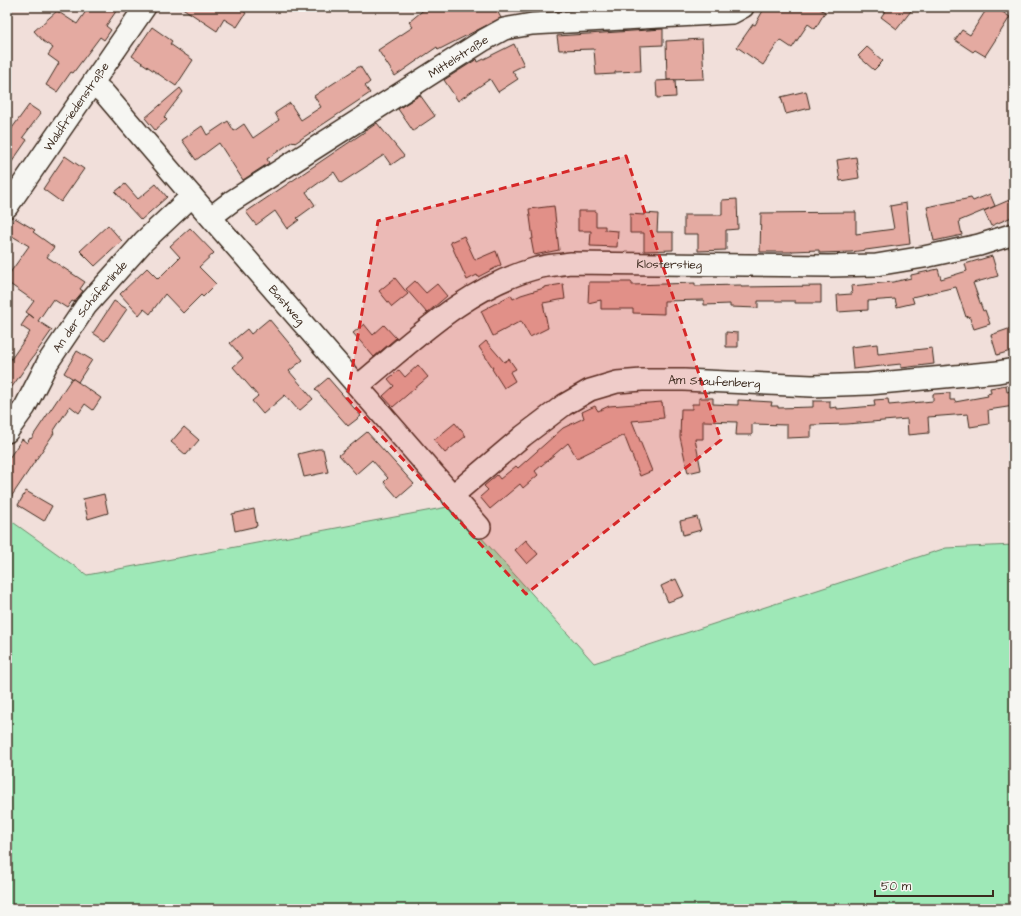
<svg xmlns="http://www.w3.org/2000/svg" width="1021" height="916" viewBox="0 0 1021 916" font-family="'Architects Daughter',sans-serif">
	<rect width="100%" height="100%" fill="#f1dfda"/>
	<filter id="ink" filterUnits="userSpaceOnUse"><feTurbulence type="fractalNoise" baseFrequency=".025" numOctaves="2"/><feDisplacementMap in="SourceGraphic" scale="8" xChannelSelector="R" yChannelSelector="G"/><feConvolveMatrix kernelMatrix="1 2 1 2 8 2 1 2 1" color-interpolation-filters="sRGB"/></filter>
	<g filter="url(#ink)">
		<path fill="#9ee8b7" stroke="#6c896a" d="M453,506L594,663L946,548L1014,545V909H7V518L87,575Z"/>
		<g fill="#e4aaa1" stroke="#3b2a1e">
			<path d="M89,7H119L106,26L111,30L104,40L100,37L73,73L71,72L57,92L46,85L59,63L48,55L53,48L43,41L34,31L57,11L77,24Z"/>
			<path d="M181,7H237L246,13L237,27L224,19L217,31Z"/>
			<path d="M427,7H495L501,18L438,50L437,47L395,76L378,50L413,27L409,22Z"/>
			<path d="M765,7H817L825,12L815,29L808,24L792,48L780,40L763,65L737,47L753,24L755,25Z"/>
			<path d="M888,7H914L897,29L881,17Z"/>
			<path d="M988,7H995L1010,17L985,56L975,50L973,52L955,40L962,30L970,35Z"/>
			<path d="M152,27L172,41L170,44L193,60L176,86L132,56Z"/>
			<path d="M663,29V45L640,46L641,71L615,72V74L596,75L594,49L559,50L557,36Z"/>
			<path d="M702,39L704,79L667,80L666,41Z"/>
			<path d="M514,44L524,65L512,71L518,79L498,92L490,79L458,101L444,80L477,59L478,62Z"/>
			<path d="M867,47L883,61L874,70L858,56Z"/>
			<path d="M360,66L370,82L365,86L370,93L295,143L293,141L267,159L269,163L243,180L219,143L196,160L182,140L202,126L207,135L228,121L234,131L244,124L253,138L279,120L275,113L290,103L301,120L321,107L314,96Z"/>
			<path d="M675,80L676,97L657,98L656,81Z"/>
			<path d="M180,88L183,92L164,117L167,120L155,130L145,118Z"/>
			<path d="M806,91L810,108L786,114L781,97Z"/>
			<path d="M420,95L435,116L413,131L398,109Z"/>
			<path d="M29,105L41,113L23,137L27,140L7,169V135Z"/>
			<path d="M377,123L404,156L391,165L384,155L341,183L334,172L306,192L315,205L297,218L299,220L287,229L275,211L256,225L246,212L363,133Z"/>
			<path d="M65,156L84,169L61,202L43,189Z"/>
			<path d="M856,157L859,178L840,181L837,160Z"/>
			<path d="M125,184L138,199L156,184L167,197L141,220L115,192Z"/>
			<path d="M990,194L995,206L959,221L962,235L934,241L927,207L971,198L973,201Z"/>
			<path d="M1014,198V216L991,226L984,211Z"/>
			<path d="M737,199L738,229L726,230V250L698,251V234H684V215H722V200Z"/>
			<path d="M906,203L910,244L851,252L819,253V250L792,251V252H760L761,213L856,212V234L894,229L890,206Z"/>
			<path d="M554,206L559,250L534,255L531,239H533L529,209Z"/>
			<path d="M578,211H596V226H605V230L618,231L617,247L590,246L591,231H578Z"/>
			<path d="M644,213L658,214L657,232H673V250L644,251V233H630V214L644,215Z"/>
			<path d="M15,218L35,230L33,232L54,247L47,257L85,282L80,289L83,291L74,302L72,301L67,308L53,299L38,321L52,330L7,394V365L30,332L21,326L29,314L34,318L26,312L34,301L7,282V277L29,246L7,233V231Z"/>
			<path d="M108,225L122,241L95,266L80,251Z"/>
			<path d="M190,228L214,253L199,267L216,284L203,297L201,295L183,313L165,294L150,314L144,309L139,315L120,294L147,268L158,279L180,257L170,246Z"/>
			<path d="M464,236L475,260L496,251L501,265L478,277L477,275L467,280L450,242Z"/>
			<path d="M992,256L998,276L973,283L983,311L985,310L990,324L974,329L969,316L966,317L956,287L912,297L914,303L897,307L895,299L868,301V310L838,312L837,295L852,294L851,286L893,282L911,278V275L938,269L941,279L967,271L965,264Z"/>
			<path d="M395,278L408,294L392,307L379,291Z"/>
			<path d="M415,281L426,293L437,284L447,296L427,313L406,289Z"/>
			<path d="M589,282H632V285L695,283V286L741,285V287L821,286V303H795V301H758V308L730,307V304L704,305V300L664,301V314L633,313V309H601V300L588,303Z"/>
			<path d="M563,284L565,299L543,303L548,328L530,337L521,321L493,336L481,311L511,295L513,299L521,295L544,288V287Z"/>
			<path d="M114,301L127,309L105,341L93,333Z"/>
			<path d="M269,319L303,360L289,371L313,399L299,411L285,395L263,414L252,401L258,396L233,367L243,358L230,343L247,329L251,334Z"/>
			<path d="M364,324L373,335L384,325L396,338L374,357L353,333Z"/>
			<path d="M1014,327V350L997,355L991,335Z"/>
			<path d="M726,332L738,333V347H726Z"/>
			<path d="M486,341L504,362L509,359L516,369L510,372L515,381L504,388L492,369L493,368L479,347Z"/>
			<path d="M877,344L878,354L932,348L934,364L901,368V364L853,369L851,347Z"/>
			<path d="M77,351L92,360L78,382L64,373Z"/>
			<path d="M418,365L428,377L393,407L383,396L394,386L388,379L399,370L405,377Z"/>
			<path d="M72,378L101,398L93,410L85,404L79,413L70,406L53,432L54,433L7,503V461L22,439L27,443L30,438L31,439Z"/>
			<path d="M328,378L361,416L348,426L315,389Z"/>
			<path d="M1006,385L1007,392L1014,390V406L988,410L989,424L970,427L968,414L928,417L929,433L908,435L907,419L847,424L811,425V437L787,438V425L752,424V435H736L737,422L703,421V439H695L701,470L688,473L680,437L681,409H692V404H699V398H713V404L738,405V400L772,402L771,406H778V408L813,407V401H830V408L837,407V409L875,406L874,400L888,399L889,405L933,401V394L950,393V400H955V402L988,396L987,394L991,393L990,388Z"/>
			<path d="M662,402L664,418L632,421L652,471L640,476L624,435L577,458L568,443L535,471L538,475L523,488L520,484L490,509L480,497L488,490L484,486L497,475L500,479L516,466L518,468L563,428L584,418L582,412L595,406L598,411L609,406Z"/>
			<path d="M455,423L466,436L445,453L434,440Z"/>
			<path d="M184,427L199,440L186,455L171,442Z"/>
			<path d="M367,432L414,484L398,498L384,482L388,478L372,460L356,474L339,455Z"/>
			<path d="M318,449H323L328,472L304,477L298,454Z"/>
			<path d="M26,491L52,506L44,521L18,505Z"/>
			<path d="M104,494L108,513L88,519L83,499Z"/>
			<path d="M254,509L257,526L235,531L232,514Z"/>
			<path d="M697,517L701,530L683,535L680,521Z"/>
			<path d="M526,540L538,554L527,564L515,550Z"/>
			<path d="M676,579L684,596L668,602L661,586Z"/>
		</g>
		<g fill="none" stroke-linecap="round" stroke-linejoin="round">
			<g stroke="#3b2a1e" stroke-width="24">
				<g id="minor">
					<path id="s1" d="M93,84L104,93L192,196L480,527"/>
					<path id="s2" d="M7,207L145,7"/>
					<path id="s3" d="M211,217L232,201L484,40L504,29L532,24L732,13L743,7"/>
					<path id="s4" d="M358,386C413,341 466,287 537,268C547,265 559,265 570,263L828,266L876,265L924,257L979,245L1014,234"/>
					<path id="s5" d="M7,432L25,407L48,362L86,306L144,241L192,196"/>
					<path id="s6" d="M452,496L523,436L564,405L590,390L617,382L642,380H684L812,386L869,384L998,372L1014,369"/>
				</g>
			</g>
			<use href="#minor" stroke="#f6f6f2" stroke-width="21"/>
		</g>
	</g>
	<path fill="#d62828" fill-opacity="0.2" stroke="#d62828" stroke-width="3" stroke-dasharray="8 5" stroke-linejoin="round" d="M626,156L721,440L526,594L347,398L378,221Z"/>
	<g text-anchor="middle" stroke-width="4" stroke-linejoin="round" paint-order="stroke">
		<g font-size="12" fill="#3b2a1e" stroke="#f6f6f2">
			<text dy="4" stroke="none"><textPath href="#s3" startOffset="295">Mittelstraße</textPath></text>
			<text dy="4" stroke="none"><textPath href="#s2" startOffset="122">Waldfriedenstraße</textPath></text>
			<text dy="4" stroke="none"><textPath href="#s4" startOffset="349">Klosterstieg</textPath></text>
			<text dy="4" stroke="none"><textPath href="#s1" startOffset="294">Bastweg</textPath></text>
			<text dy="4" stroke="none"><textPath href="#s5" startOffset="151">An der Schäferlinde</textPath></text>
			<text dy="4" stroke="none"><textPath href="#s6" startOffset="300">Am Staufenberg</textPath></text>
		</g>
	</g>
	<rect width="1021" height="916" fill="none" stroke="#f6f6f2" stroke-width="24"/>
	<rect x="12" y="12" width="997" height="892" fill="none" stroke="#3b2a1e" stroke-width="1.5" filter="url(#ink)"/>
	<path d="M875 890v6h118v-6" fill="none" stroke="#3b2a1e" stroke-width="2"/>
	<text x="881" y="890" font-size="12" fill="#3b2a1e" stroke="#f6f6f2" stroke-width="3" paint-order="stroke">50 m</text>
</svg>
